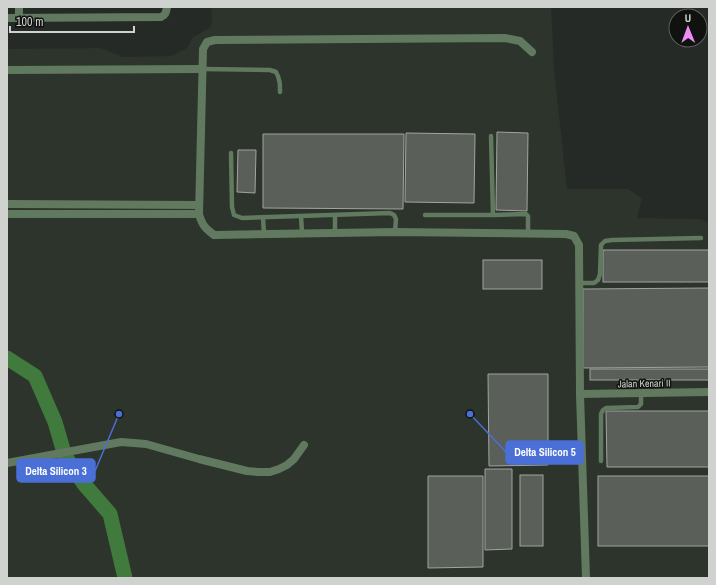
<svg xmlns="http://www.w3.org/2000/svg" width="716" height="585" viewBox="0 0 716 585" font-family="'Archivo Narrow',sans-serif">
	<rect width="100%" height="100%" fill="#262a26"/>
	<path fill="#2c342b" d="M211,7H551L554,70L567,189H628L642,198L637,218L700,219L709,223V578H7V49L101,48L123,57L171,56L187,48L193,37L211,27L212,18Z"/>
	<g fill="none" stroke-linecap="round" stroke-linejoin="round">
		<path stroke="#407a3d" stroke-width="15" d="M7,358L35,376L55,422L65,456L84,484L110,514L125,578"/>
	</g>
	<g fill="#5a5f5a" stroke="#a1a5a0">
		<path d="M497,132L528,133L527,211L496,210Z"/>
		<path d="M406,133L475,134L474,203L405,202Z"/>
		<path d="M263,134H404L403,209L263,208Z"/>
		<path d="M238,150H256L255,193L237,192Z"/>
		<rect x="603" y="250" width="106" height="32"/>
		<rect x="483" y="260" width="59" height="29"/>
		<path d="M709,288V367L583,368V289Z"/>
		<rect x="590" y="369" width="119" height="11"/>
		<path d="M488,374H548V465L489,466Z"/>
		<path d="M606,411H709V467H607Z"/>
		<path d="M485,469H512V549L485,550Z"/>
		<rect x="520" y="475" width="23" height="71"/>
		<path d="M428,476H483V567L428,568Z"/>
		<rect x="598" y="476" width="111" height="70"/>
	</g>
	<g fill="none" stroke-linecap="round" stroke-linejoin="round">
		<g stroke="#61795f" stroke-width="4.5">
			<path d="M202,69L270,70L276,72C280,79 280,84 280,92"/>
			<path d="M231,153L232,207L234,215L242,218L390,213L394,215L396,219L395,232"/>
			<path d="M425,215H493L491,136"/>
			<path d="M493,215L526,214L528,216V234"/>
			<path d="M301,216L302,233"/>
			<path d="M263,217L264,234"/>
			<path d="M335,233V215"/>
			<path d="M579,283H594L598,280L600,274L601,245L605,241L612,240L701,238"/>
			<path d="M601,461V414L603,410L606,408L638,407L641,404V393"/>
		</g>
		<g stroke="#61795f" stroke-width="8">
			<path d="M19,7V18"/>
			<path d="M7,18L161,17C166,15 166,12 167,7"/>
			<path d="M532,52L520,41L505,38L215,40L207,42L203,49L199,214C202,225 205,228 214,235L395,232L566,234L574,236L579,245L580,394L586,578"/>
			<path d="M7,70L202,69"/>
			<path d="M7,204L199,205"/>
			<path d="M7,214H199"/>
			<path d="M580,394L709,392"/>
			<path d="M7,463L121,442L146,444L199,459L247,471L258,472H270L279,469L287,465L294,459L304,445"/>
		</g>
	</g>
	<g text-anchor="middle" stroke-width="3" stroke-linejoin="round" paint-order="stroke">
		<g font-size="10" fill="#cfd2cf" stroke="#101210">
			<text transform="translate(644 383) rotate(-1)" y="4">Jalan Kenari II</text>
		</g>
	</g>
	<path fill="none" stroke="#4a6fd6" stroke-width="1.5" d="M470 414L506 452M119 414L95 471"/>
	<g fill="#4a6fd6" stroke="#101210" stroke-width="1.5">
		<circle cx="470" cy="414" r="4"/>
		<circle cx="119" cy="414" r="4"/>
	</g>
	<g fill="#4a6fd6" stroke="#4a6fd6" stroke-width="1.5">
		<rect x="506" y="441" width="77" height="23" rx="4"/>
		<rect x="17" y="459" width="78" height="23" rx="4"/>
	</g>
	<g font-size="11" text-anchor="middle" font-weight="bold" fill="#fff">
		<text x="545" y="456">Delta Silicon 5</text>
		<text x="56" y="475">Delta Silicon 3</text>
	</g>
	<rect width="716" height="585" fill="none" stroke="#cfd2cf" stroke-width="16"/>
	<g transform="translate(688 28) rotate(359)"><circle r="19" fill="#101210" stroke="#5c5f5c"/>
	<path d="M0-3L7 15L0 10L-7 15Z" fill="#ed8cf9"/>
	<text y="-6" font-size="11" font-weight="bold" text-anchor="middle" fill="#cfd2cf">U</text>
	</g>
	<path d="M10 26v6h124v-6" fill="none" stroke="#cfd2cf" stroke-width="2"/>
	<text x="16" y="26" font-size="12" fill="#cfd2cf" stroke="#101210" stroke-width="3" paint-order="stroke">100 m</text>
</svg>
